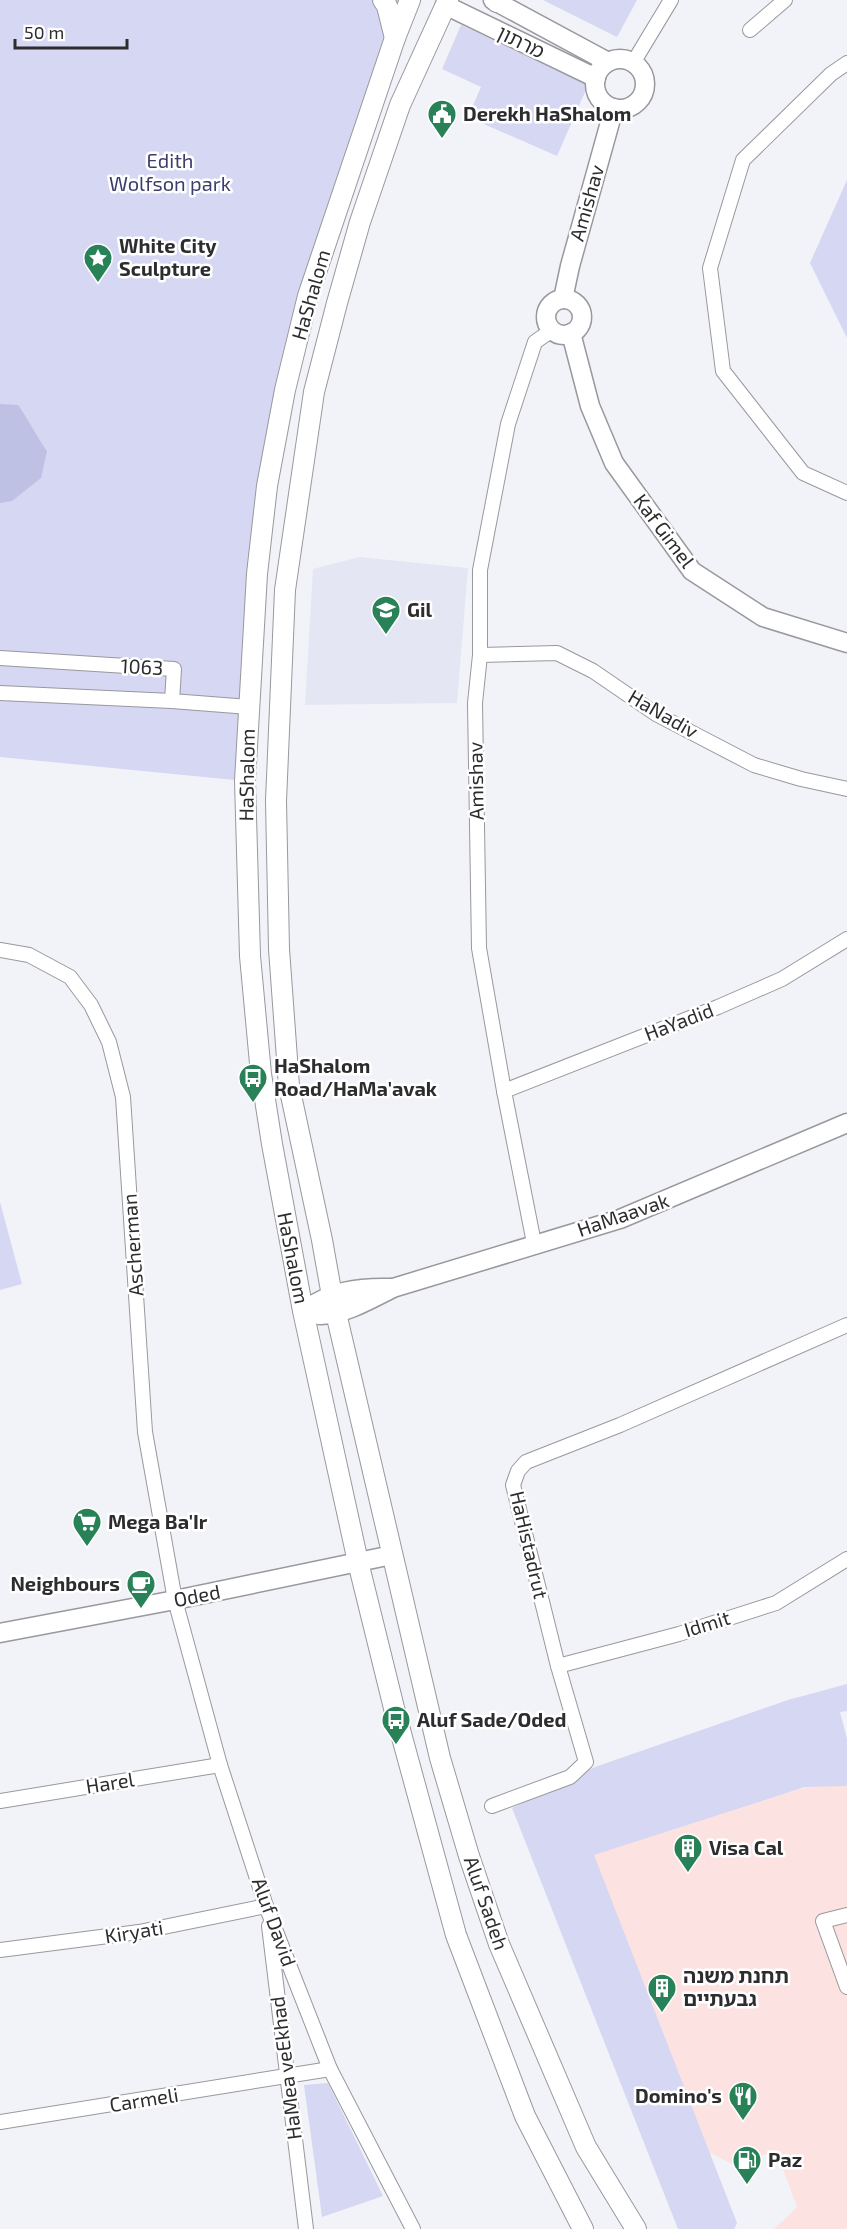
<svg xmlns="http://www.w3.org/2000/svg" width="847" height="2229" viewBox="0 0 847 2229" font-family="'Exo 2','Noto Sans Hebrew',sans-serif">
	<rect width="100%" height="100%" fill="#f2f3f8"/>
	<path fill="#fde2e2" d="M847,1781V2229H774L797,2207L776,2151L734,2165L691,2143L575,1852L811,1786Z"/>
	<path fill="#e5e6f3" d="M359,557L468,568L457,703L305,705L313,569Z"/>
	<g fill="#d5d7f3">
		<path d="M0,0H411L285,390L245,781L0,757Z"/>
		<path d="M543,0H637L617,37Z"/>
		<path d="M461,25L589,83L557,156L468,117L481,87L442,69Z"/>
		<path d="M847,180V338L810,263Z"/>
		<path d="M0,1202L22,1284L0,1290Z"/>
		<path d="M847,1684V1711L840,1712L847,1739V1786L805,1787L594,1855L737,2223L734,2229H678L512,1808L595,1767L788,1700Z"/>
		<path d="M328,2083L383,2196L322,2217L304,2085Z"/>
	</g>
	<path fill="#bec1e4" d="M0,404L18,405C29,420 36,436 47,451L41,478L12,501L0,503Z"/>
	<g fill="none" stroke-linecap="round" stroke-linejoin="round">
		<g stroke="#98989e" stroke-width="16">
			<g id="minor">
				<path d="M750,30L785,0"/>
				<path d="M633,63L671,0"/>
				<path d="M847,63L831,74L743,160L710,268L723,371L803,473L847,493"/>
				<path d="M480,655L557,653L593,671L656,714L754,765L801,779L847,789"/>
				<path d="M0,658L174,669L172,701L249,707"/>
				<path d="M0,693L172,701"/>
				<path d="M0,950L29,955L70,977L91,1005L109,1042L123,1097L145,1432L175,1600L220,1765L266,1906L330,2069L413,2229"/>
				<path d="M504,1091L718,1007L782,979L847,939"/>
				<path d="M534,1243L504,1091L479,948L475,703L480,655V570L508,424L535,342L552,330"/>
				<path d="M558,1666L679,1634L776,1603L847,1559"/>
				<path d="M0,1801L220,1765"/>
				<path d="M492,1806L570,1777L586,1762L558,1666L513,1485L518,1471L526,1462L620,1425L847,1325"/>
				<path d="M847,1915L823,1921L847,1987"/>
				<path d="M269,1926L306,2229"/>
				<path d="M0,1950L139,1932L266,1906"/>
				<path d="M0,2122L330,2069"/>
			</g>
		</g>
		<g stroke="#98989e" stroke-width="21">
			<g id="tertiary">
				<path d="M493,0L608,62"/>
				<path d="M445,5L596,78"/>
				<circle cx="620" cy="84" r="25"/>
				<path d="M563,299L570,266L614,108"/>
				<circle cx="564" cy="317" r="18"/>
				<path d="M571,333L590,406L614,463L692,571L763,617L847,643"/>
				<path d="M303,1311C308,1312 315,1315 321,1315C346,1314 371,1299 393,1288L620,1219L847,1123"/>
				<path d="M303,1311C332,1291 357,1287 391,1288"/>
				<path d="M0,1633L175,1600L392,1555"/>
			</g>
		</g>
		<g stroke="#98989e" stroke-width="22">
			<g id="secondary">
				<path d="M383,0L387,6L395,38"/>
				<path d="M410,0L395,38L308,296L285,390L267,486L257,574L245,781L250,956L261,1074L272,1144L303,1311L358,1562L394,1708L456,1935L525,2116L583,2229"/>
				<path d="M448,0L400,105L360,222L337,303L314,392L285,590L276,801L279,949L289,1086L322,1240L332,1296L440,1758L469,1856L499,1944L586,2147L636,2229"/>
				<path d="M496,0L497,2"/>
			</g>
		</g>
		<use href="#minor" stroke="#fff" stroke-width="14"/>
		<use href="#tertiary" stroke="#fff" stroke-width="18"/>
		<use href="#secondary" stroke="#fff" stroke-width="20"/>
	</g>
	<defs>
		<g id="civic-pin" transform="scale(1.5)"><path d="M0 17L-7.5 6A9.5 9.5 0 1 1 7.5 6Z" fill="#298257" stroke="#fff"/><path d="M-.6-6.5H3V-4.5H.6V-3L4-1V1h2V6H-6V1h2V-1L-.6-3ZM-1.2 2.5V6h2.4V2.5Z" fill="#fff"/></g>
		<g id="sight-pin" transform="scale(1.5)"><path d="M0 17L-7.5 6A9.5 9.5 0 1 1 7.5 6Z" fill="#298257" stroke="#fff"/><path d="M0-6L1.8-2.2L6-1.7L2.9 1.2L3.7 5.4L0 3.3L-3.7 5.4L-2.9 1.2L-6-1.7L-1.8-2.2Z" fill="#fff"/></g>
		<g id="school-pin" transform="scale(1.5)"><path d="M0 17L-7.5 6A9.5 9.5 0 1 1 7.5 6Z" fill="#298257" stroke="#fff"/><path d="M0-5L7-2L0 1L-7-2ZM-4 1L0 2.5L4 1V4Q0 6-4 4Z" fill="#fff"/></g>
		<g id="bus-pin" transform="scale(1.5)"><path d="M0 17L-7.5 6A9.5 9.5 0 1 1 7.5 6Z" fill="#298257" stroke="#fff"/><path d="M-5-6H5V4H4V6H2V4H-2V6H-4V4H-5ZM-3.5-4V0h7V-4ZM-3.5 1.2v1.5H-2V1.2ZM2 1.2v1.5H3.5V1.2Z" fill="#fff"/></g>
		<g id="supermarket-pin" transform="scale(1.5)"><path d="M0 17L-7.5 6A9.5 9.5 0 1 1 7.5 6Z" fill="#298257" stroke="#fff"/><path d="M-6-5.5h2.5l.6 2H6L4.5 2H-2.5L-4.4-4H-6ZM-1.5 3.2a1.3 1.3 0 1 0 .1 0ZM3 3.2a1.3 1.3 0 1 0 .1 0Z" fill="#fff"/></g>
		<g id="cafe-pin" transform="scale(1.5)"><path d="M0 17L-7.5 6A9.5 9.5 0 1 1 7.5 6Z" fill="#298257" stroke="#fff"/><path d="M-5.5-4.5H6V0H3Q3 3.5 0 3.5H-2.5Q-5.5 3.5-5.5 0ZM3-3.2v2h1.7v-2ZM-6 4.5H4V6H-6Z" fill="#fff"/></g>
		<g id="building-pin" transform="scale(1.5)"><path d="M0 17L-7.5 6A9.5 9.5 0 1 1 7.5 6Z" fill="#298257" stroke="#fff"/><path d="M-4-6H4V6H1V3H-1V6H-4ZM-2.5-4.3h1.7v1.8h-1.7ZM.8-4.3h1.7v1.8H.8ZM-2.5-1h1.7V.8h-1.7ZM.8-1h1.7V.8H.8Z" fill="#fff"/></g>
		<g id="restaurant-pin" transform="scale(1.5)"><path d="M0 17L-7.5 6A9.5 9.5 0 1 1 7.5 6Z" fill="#298257" stroke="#fff"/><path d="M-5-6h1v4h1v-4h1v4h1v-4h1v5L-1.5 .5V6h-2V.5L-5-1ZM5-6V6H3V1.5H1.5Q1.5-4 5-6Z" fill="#fff"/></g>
		<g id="fuel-pin" transform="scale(1.5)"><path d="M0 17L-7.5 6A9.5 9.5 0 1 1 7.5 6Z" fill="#298257" stroke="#fff"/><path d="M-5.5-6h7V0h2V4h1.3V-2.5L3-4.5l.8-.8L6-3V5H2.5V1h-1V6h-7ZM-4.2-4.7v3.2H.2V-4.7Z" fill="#fff"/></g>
	</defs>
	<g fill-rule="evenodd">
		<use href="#civic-pin" x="442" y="114"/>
		<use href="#sight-pin" x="98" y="258"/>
		<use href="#school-pin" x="386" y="610"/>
		<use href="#bus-pin" x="253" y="1078"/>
		<use href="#supermarket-pin" x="87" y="1522"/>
		<use href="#cafe-pin" x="141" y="1584"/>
		<use href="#bus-pin" x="396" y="1720"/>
		<use href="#building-pin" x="688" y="1848"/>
		<use href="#building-pin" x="662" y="1988"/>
		<use href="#restaurant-pin" x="743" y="2096"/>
		<use href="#fuel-pin" x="747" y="2160"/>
	</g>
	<g text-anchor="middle" stroke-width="5" stroke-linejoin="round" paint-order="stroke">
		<g font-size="20" fill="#2d2d2f" stroke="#fff">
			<text transform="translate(521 42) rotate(26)" y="7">מרתון</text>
			<text transform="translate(587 203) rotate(-74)" y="7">Amishav</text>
			<text transform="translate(311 295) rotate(-74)" y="7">HaShalom</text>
			<text transform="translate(664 531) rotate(53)" y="7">Kaf Gimel</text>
			<text transform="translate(142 667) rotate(3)" y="7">1063</text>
			<text transform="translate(663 714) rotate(30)" y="7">HaNadiv</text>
			<text transform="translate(247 775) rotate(-89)" y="7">HaShalom</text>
			<text transform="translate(476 781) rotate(-91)" y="7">Amishav</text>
			<text transform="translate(679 1022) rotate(-21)" y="7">HaYadid</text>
			<text transform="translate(623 1215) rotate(-19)" y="7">HaMaavak</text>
			<text transform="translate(133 1245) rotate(-94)" y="7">Ascherman</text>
			<text transform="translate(293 1258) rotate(79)" y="7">HaShalom</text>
			<text transform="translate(529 1545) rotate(77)" y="7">HaHistadrut</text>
			<text transform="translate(197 1596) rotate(-11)" y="7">Oded</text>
			<text transform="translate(707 1624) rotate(-17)" y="7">Idmit</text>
			<text transform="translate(110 1783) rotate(-9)" y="7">Harel</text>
			<text transform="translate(486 1903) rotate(71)" y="7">Aluf Sadeh</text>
			<text transform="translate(274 1922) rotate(70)" y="7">Aluf David</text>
			<text transform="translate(134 1932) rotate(-9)" y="7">Kiryati</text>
			<text transform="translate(286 2068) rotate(-97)" y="7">HaMea veEkhad</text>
			<text transform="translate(144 2100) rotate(-9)" y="7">Carmeli</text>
		</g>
		<g font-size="20" font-weight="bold" fill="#2d2d2f" stroke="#fff" text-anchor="start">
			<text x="463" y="121">Derekh HaShalom</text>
			<text x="119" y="253">White City<tspan x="119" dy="23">Sculpture</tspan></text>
			<text x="407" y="617">Gil</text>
			<text x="274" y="1073">HaShalom<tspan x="274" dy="23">Road/HaMa'avak</tspan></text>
			<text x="108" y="1529">Mega Ba'Ir</text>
			<text x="120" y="1591" text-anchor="end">Neighbours</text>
			<text x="417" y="1727">Aluf Sade/Oded</text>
			<text x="709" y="1855">Visa Cal</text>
			<text x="683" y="1983">תחנת משנה<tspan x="683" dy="23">גבעתיים</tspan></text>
			<text x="722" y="2103" text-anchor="end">Domino's</text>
			<text x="768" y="2167">Paz</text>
		</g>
		<g font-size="20" fill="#3d3d6c" stroke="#fff">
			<text x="170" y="168">Edith<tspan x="170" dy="23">Wolfson park</tspan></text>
		</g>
	</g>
	<path d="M15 39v9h112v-9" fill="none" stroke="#2d2d2f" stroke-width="3"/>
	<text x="24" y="39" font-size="18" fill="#2d2d2f" stroke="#ffffff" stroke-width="4.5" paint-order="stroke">50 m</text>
</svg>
